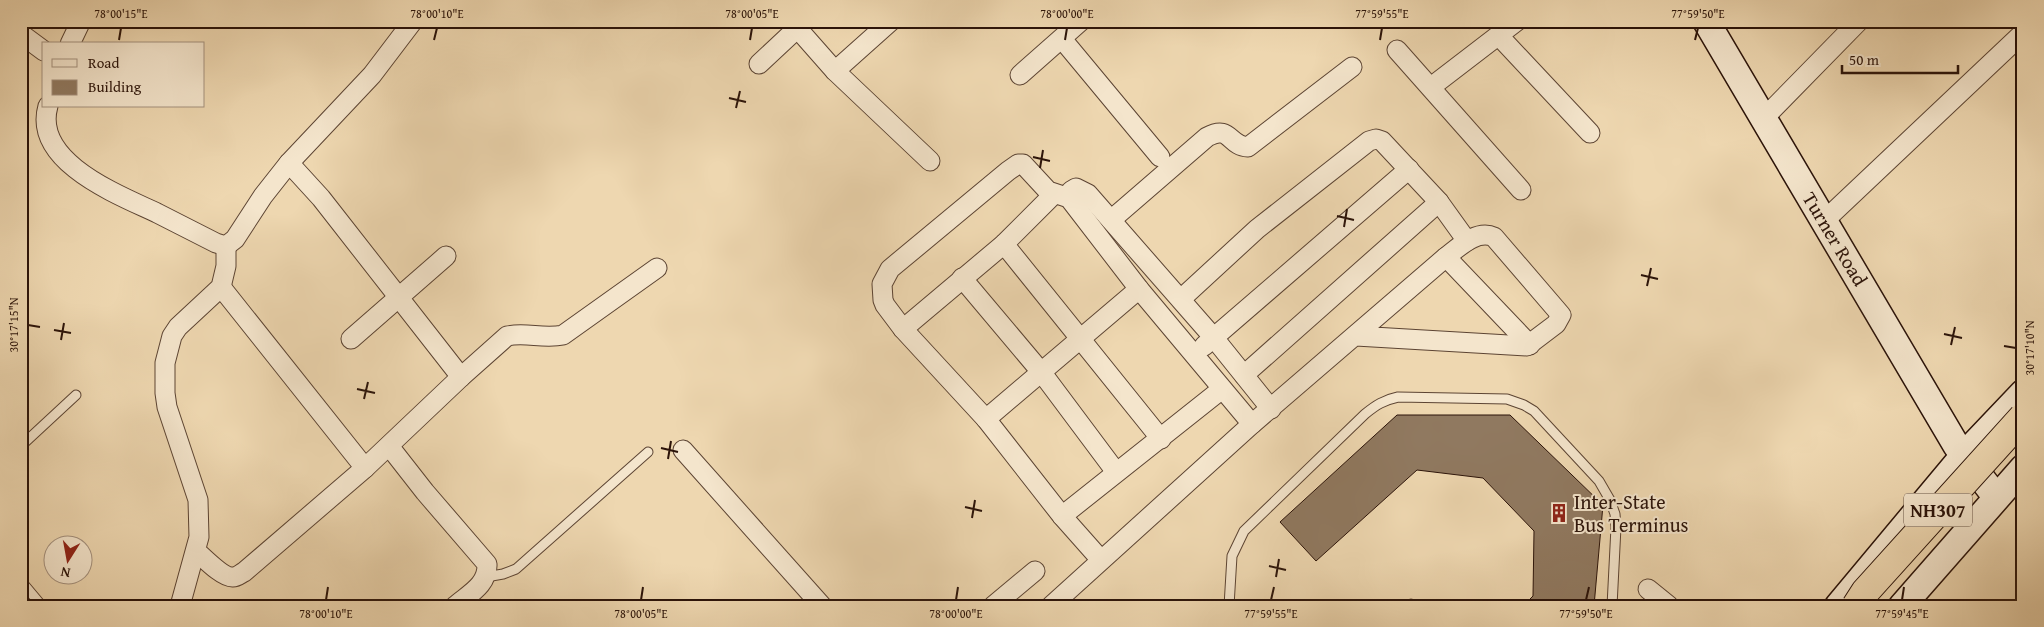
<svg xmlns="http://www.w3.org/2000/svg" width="2044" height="627" viewBox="0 0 2044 627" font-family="'Gentium Book Plus',serif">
	<rect width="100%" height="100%" fill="#eed7b0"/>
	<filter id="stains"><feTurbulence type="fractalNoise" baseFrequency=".004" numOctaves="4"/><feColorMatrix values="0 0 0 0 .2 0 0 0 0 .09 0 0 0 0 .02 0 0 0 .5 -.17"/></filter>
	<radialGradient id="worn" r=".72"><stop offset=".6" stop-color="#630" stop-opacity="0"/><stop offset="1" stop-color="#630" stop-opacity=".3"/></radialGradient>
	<path fill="#907960" stroke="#2b1309" d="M1397,415H1510L1603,505L1594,606H1523L1533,596L1534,531L1483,478L1417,470L1316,561L1280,522Z"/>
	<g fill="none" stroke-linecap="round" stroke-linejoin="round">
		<g stroke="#5c4433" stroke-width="11">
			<g id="service">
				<path d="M21,446L76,395"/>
				<path d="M486,577L503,574L516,569L648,452"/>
				<path d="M21,581L42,606"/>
				<path d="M1229,606L1232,556L1244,531L1365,414C1376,405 1384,400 1398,397L1507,399L1524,405L1534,411L1599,481L1610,500L1615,514L1616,527L1612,606"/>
				<path d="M1411,606V604"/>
			</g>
		</g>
		<g stroke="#5c4433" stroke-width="21">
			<g id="minor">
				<path d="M798,29L835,71L930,161"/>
				<path d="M21,34L44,51"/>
				<path d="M1499,36L1590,133"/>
				<path d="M1062,39L1160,157"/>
				<path d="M70,44L81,21"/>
				<path d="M1397,50L1521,190"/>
				<path d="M759,64L805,21"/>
				<path d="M835,71L891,21"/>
				<path d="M1020,75L1081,21"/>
				<path d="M1431,87L1517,21"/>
				<path d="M48,106C32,162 119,195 157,213C177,223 196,233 216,243L226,246L235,239L263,196L289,163L372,75L413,21"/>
				<path d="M1763,119L1859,21"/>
				<path d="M289,163L321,198L461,377"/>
				<path d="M1069,198L1071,191L1076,188L1088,194L1214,338L1271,409"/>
				<path d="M1111,220L1207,137C1231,124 1228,146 1248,147L1352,67"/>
				<path d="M1824,221L2023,33"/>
				<path d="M1004,244L1161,439"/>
				<path d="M1446,257L1530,345"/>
				<path d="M962,278L1042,373L1116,472"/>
				<path d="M1181,299L1257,229L1369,141L1376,139L1382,141L1439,202L1467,241"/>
				<path d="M903,329L1004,244L1054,194"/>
				<path d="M351,339L446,256"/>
				<path d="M1204,346L1409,169"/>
				<path d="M1244,375L1439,202"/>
				<path d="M986,419L1139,289"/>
				<path d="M389,446L425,492L487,564C488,585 469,594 455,606"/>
				<path d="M683,450L822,606"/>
				<path d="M365,468L461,377L507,336C525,332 544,339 563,335L657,268"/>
				<path d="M1062,516L1222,389"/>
				<path d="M196,551C204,558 223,578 233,577C237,577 240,574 244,572L365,468L221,287"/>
				<path d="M1101,560L1062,516L986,419L903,329L885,305L883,300L882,284L890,269L1008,171L1018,164H1023L1048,191L1069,198L1139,289L1252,424"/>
				<path d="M1648,589L1669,606"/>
				<path d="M180,606L199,537L198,500L167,407L165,393V363L172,336L178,327L221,287L226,266V246"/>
				<path d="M993,606L1035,571"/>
				<path d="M1051,606L1252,424L1446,257C1459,247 1477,229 1494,237L1561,315L1556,324L1527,346L1356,336"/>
			</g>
		</g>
		<g stroke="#2b1309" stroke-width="29">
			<g id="secondary">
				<path d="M1706,21L1956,445L1996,497"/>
				<path d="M1838,606L1964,455L2023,393"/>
				<path d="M1902,606L2023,468"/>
			</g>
		</g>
		<use href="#service" stroke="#f4e5cc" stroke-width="9"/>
		<use href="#minor" stroke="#f4e5cc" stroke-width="19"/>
		<use href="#secondary" stroke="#f4e5cc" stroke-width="26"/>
		<g stroke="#2b1309" stroke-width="30" stroke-linecap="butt">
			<path id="trunk-bridge" d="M1856,606L1865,592L2023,417"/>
		</g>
		<use href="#trunk-bridge" stroke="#eed7b0" stroke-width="28"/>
	</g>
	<path fill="none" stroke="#2b1309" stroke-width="2" d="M119,40L121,28M434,40L437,28M750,40L752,28M1065,40L1067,28M1380,40L1382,28M1695,40L1698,28M729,98L746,102M736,108L740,91M1033,157L1050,161M1040,168L1043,150M1337,216L1354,220M1344,227L1347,209M1641,275L1658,279M1647,286L1651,268M28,325L40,327M54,330L71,333M1944,334L1962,338M61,340L64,323M1951,345L1955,327M2004,346L2016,348M357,389L375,393M364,399L368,382M661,448L678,452M668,459L671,441M965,507L982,511M972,518L975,500M1269,566L1286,570M1276,577L1279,559M326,600L328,587M641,600L643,587M956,600L958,587M1271,600L1274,587M1586,600L1589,587M1902,600L1904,587"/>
	<defs>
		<g id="building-bare" transform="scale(1.5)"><path d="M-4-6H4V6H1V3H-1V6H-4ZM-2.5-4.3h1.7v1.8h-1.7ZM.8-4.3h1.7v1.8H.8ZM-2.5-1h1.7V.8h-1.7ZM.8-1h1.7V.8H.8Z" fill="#8f2418" stroke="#f4e5cc" stroke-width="2.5" paint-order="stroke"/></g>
	</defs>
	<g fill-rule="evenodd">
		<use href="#building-bare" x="1559" y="513"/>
	</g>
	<g text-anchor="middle" stroke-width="4" stroke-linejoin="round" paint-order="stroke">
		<rect fill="#f4e5cc" stroke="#675244" stroke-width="1" x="1904" y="493.5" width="68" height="33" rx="4"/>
		<g font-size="19" font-weight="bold" fill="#2b1309">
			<text x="1938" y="517">NH307</text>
		</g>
		<g font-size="20" fill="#2b1309" stroke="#f4e5cc">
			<text transform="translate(1835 239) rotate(59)" y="7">Turner Road</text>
		</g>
		<g font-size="20" fill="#2b1309" stroke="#f4e5cc" text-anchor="start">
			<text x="1574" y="509">Inter-State<tspan x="1574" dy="23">Bus Terminus</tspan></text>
		</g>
	</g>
	<rect width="2044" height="627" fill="none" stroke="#eed7b0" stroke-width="55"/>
	<rect x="42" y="42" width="162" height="65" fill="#f4e5cc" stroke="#a4917e"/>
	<rect x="52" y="59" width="25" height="8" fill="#f4e5cc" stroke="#a4917e"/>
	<text x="88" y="68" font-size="15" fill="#2b1309">Road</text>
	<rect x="52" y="80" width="25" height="15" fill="#907960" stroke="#a4917e"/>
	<text x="88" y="92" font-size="15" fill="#2b1309">Building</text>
	<g transform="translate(68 560) rotate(191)"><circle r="24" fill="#f4e5cc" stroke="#a4917e"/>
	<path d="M0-4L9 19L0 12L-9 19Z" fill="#8f2418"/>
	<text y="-8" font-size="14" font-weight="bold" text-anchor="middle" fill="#2b1309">N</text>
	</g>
	<path d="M1842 65v8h116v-8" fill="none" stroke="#2b1309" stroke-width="2.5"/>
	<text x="1849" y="65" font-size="15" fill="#2b1309" stroke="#f4e5cc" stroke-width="4" paint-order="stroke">50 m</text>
	<rect x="28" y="28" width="1988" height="572" fill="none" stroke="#2b1309" stroke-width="2"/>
	<g font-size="12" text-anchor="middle" fill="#2b1309">
		<text x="121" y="18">78°00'15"E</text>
		<text x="437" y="18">78°00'10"E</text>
		<text x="752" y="18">78°00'05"E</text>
		<text x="1067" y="18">78°00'00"E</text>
		<text x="1382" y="18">77°59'55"E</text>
		<text x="1698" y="18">77°59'50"E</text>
		<text transform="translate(14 325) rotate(-90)" y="4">30°17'15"N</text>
		<text transform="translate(2030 348) rotate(-90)" y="4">30°17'10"N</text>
		<text x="326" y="618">78°00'10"E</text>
		<text x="641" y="618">78°00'05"E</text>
		<text x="956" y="618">78°00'00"E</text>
		<text x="1271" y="618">77°59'55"E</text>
		<text x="1586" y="618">77°59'50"E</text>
		<text x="1902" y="618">77°59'45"E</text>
	</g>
	<rect width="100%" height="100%" filter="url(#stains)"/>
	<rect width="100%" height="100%" fill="url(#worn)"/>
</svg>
